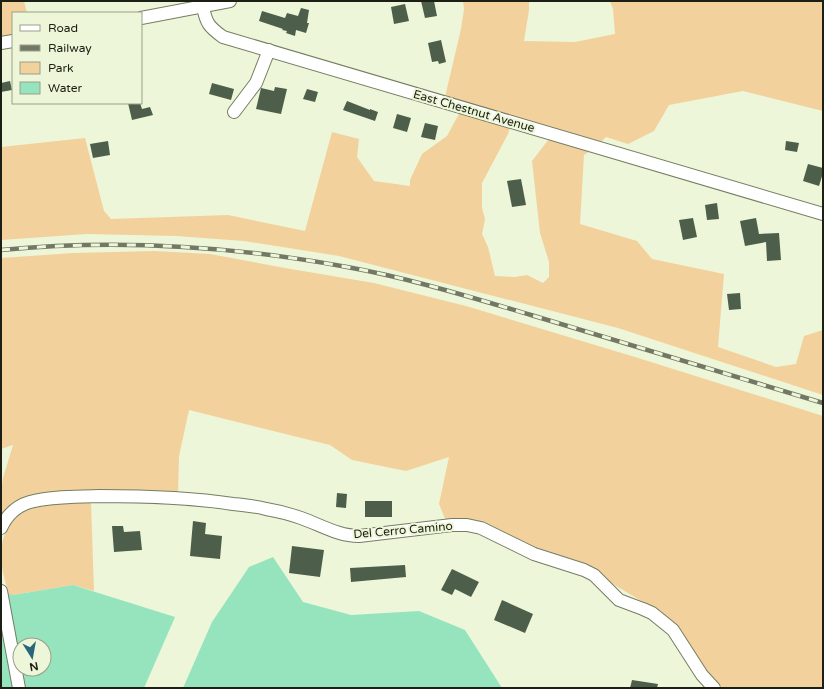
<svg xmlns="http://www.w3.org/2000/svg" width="824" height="689" viewBox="0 0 824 689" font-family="'Varela Round',sans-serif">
	<rect width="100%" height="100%" fill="#edf6d8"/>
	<g fill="#f2d19c">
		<path d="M1,1H24L27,13H13V36L1,38Z"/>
		<path d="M463,1H529V10L524,41L575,42L615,34L613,9L610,1H823V111L743,91L669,105L654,131L628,144L606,137L600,143L445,97L461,29L464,9Z"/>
		<path d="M460,112L510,127L508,134L482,183V208L485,219L482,234L488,247L495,276L515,277L527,275L543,283L549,277V262L540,233L532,161L549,139L590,151L584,155L580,224L637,241L652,259L724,274L718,347L776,367L796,364L804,336L823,330V395L618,328L339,256L244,241L176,236L87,234L1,240V147L85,138L104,211L111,219L228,215L305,231L332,132L359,139L357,157L374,181L410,186V180L422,154L447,136Z"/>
		<path d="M154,251L210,254L285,268L374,283L466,306L635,357L823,416V688H723L643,602L573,560L446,521L439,504L449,457L406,471L352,460L330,445L189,410L179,456L178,492L99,491L91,490V491H68L1,517V493L3,478L13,445L1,449V258L73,253Z"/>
		<path d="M91,502L94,591L73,585L13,595L8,594C6,583 2,571 1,560C0,501 48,504 91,502Z"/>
	</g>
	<g fill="#95e4be">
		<path d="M273,557L303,602L351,615L419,611L465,630L502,688H183L212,622L249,567Z"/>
		<path d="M73,585L175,617L144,688H24L20,669H44V645H20V668L6,593L13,595Z"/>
		<path d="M1,617L14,688H1Z"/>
	</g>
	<g fill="#4d5f4a">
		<path d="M421,1H434L437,16L425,18Z"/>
		<path d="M405,4L409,21L394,24L391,7Z"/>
		<path d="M301,8L309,10L307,23H309L306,33L296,30L295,36L286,33L287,31L282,30L283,29L259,21L262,11L285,18L287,13L298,16Z"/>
		<path d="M441,40L446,62L439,64L438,61L432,62L428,43Z"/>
		<path d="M10,81L12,90L1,92V83Z"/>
		<path d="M212,83L234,89L231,100L209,94Z"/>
		<path d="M275,87L287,89L281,114L256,109L261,88L274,91Z"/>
		<path d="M307,89L318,92L315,102L303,99Z"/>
		<path d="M347,101L370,110V109L378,112L375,121L343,110Z"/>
		<path d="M128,103H140L142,109L150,107L153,115L132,120Z"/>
		<path d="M397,114L411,118L407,132L393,128Z"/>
		<path d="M425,123L438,126L435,140L421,137Z"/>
		<path d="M108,141L110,155L93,158L90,144Z"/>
		<path d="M786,141L799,143L797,152L785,150Z"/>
		<path d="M808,164L823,168V173L819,186L803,181Z"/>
		<path d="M521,179L526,205L512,207L507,181Z"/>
		<path d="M717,203L719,219L707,220L705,205Z"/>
		<path d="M693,218L697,237L683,240L679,220Z"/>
		<path d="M756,218L759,234L779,233L781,260L767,261L766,242L745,246L740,221Z"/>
		<path d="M740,293L741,309L729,310L727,294Z"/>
		<path d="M337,493L347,494L346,508L336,507Z"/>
		<rect x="365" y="501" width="27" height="16"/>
		<path d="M193,521L206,523L205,534L222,536L220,559L190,556Z"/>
		<path d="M112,526H123L124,532L140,531L142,550L114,552Z"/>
		<path d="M292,546L324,550L320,577L289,573Z"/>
		<path d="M405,565L406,577L351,582L350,568Z"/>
		<path d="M452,569L479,582L471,597L455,589L452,595L441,590Z"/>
		<path d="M502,600L533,614L525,633L494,620Z"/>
		<path d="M632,680L658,684L657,688H630Z"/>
	</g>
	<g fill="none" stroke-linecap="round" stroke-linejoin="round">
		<g stroke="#757d63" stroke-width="14">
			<g id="minor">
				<path d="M203,7C206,23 209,27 223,37L823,214"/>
				<path d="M141,18L230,1"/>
				<path d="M1,43L13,41"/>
				<path d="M234,112L256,83L269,50"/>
				<path d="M1,528C7,515 16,506 30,502C52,496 76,497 99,496C144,496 188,497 233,504C244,505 255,506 266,509C278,511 290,514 301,518C321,525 338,536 359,536L452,525H467L481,528L534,554L584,570L594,575L619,600L643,609L652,613L673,630L702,675L714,688"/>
				<path d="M1,591L19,688"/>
			</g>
		</g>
		<use href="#minor" stroke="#fff" stroke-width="12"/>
		<g stroke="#727865" stroke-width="4.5">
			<path id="rail" d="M1,250C116,239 233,246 347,267C409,278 470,297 531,315C629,344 726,374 823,403"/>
		</g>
		<use href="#rail" stroke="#edf6d8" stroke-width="3" stroke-dasharray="9" stroke-linecap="butt"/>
	</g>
	<g text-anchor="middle" stroke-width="4" stroke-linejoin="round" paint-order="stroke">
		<g font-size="12" fill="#1c1f14" stroke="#edf6d8">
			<text transform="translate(474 111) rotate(16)" y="4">East Chestnut Avenue</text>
			<text transform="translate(403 530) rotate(-5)" y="4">Del Cerro Camino</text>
		</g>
	</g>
	<rect width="824" height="689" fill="none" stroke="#1c1f14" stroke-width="4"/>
	<rect x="12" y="12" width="130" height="92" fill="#edf6d8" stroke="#99a08a"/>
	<rect x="20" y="25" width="20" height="6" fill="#ffffff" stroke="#99a08a"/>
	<text x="48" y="32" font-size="12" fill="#1c1f14">Road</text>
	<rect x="20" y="45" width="20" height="6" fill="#727865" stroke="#99a08a"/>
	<text x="48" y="52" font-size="12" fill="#1c1f14">Railway</text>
	<rect x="20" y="62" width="20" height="12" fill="#f2d19c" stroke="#99a08a"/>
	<text x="48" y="72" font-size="12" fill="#1c1f14">Park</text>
	<rect x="20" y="82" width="20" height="12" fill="#95e4be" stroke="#99a08a"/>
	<text x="48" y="92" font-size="12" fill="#1c1f14">Water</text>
	<g transform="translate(32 657) rotate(169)"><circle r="19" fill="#edf6d8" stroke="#99a08a"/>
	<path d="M0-3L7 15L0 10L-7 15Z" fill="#28667c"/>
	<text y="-6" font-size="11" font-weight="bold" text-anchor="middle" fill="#1c1f14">N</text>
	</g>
</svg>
